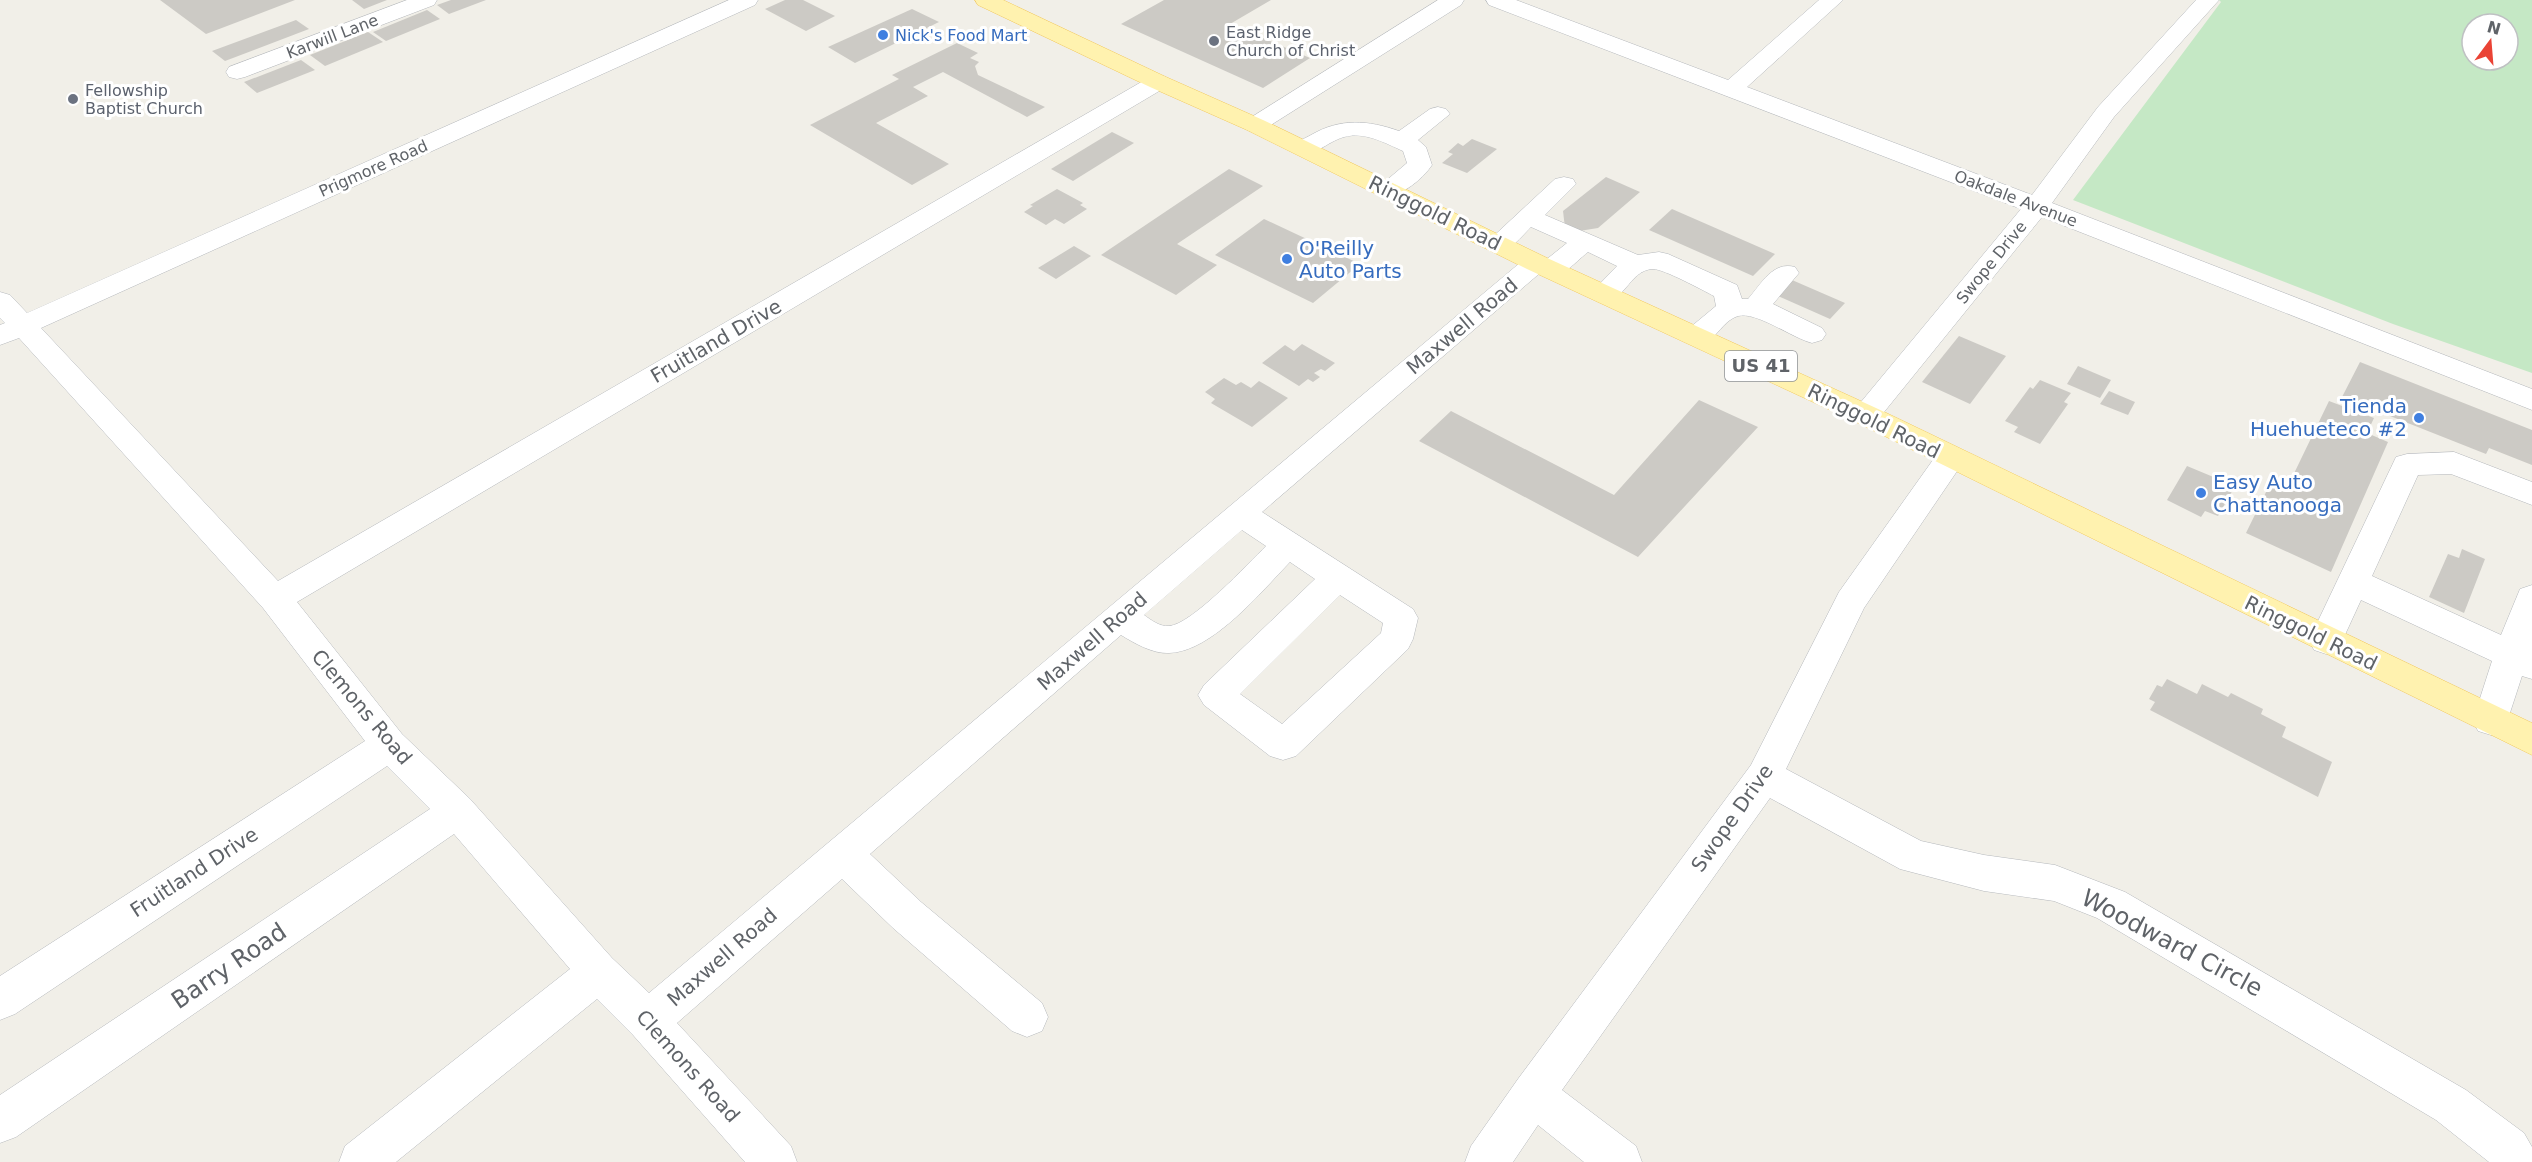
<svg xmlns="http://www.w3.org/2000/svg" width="2532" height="1162" viewBox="0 0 2532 1162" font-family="'DejaVu Sans',sans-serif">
	<rect width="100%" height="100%" fill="#f1efe8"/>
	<path fill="#c5e8c5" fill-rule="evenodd" d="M2219,0H2532V373L2393,324L2073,200L2221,2ZM2472,24H2508V60H2472Z"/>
	<g fill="#cccac5">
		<path d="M160,0H295L206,34Z"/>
		<path d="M352,0H387L364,9Z"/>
		<path d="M451,0H486L449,14L437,5Z"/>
		<path d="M785,0H803L835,16L806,31L765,9Z"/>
		<path d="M1164,0H1271L1230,24L1310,58L1263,88L1121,24Z"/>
		<path d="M912,9L939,22L855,63L828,47Z"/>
		<path d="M427,10L440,19L386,41L373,32Z"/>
		<path d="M296,20L309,29L225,61L212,51Z"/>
		<path d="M368,32L383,42L325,66L310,55Z"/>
		<path d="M957,43L978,53L970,58L979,62L975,66L978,75L1045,107L1027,117L943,72L913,87L928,96L876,123L949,164L912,185L810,125L899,79L892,75Z"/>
		<path d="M301,60L315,70L257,93L244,82Z"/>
		<path d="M1112,132L1134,143L1073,181L1051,169Z"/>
		<path d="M1472,139L1497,149L1467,173L1442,163L1453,154L1448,152L1458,143L1463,146Z"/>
		<path d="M1229,169L1263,186L1177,244L1217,265L1176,295L1101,255Z"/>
		<path d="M1606,177L1640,192L1598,228L1573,232L1565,228L1563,211Z"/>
		<path d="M1057,189L1083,203L1080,205L1087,209L1064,224L1055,219L1046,225L1024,212L1033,206L1030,205Z"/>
		<path d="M1672,209L1775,254L1753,276L1649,230Z"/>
		<path d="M1264,219L1360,264L1313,303L1215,255Z"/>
		<path d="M1074,246L1091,256L1056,279L1038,268Z"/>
		<path d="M1792,280L1845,303L1830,319L1776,295Z"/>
		<path d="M1959,336L2006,356L1970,404L1922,382Z"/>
		<path d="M1302,344L1335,363L1325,371L1321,369L1314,373L1320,377L1313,382L1308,379L1299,386L1262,363L1285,345L1294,351Z"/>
		<path d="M2360,362L2532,430V465L2489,448L2486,454L2342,397Z"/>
		<path d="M2078,366L2111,380L2100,398L2067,384Z"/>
		<path d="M1224,378L1236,385L1241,382L1251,388L1259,381L1288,398L1252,427L1211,403L1215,399L1205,392Z"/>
		<path d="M2040,380L2071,393L2064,402L2068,404L2040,444L2014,432L2018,427L2005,421L2030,387L2033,389Z"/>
		<path d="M2109,391L2135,402L2128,415L2100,404Z"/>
		<path d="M1699,400L1758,427L1638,557L1419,441L1451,411L1614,495Z"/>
		<path d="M2329,401L2374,418L2367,433L2388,442L2331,572L2246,533L2269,486L2285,492Z"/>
		<path d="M2187,466L2235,486L2218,516L2205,511L2201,517L2167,500Z"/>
		<path d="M2462,549L2485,559L2464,613L2429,597L2448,554L2459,558Z"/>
		<path d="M2167,679L2197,694L2202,684L2228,697L2231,693L2263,709L2261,714L2286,727L2282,737L2332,762L2318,797L2150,710L2155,702L2149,699L2157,685L2162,687Z"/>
	</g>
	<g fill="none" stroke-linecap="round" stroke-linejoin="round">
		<g stroke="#b5b8bc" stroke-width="1">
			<g id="minor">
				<path d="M407,0H437L434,5L245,77L237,79L229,77L226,72L229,67Z"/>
				<path d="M729,0H758L755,5L41,328L278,581L1150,77L1158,75L1166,77L1169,82L1166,87L297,602L402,734L470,799L612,958L649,993L1527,257L1536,255L1547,259L1567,243L1531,227C1518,240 1508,255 1489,250L1485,244L1555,179L1564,177L1573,179L1576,184L1545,215L1638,255L1659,252L1668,254L1737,285L1742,299H1748C1762,283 1773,261 1795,267L1799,273L1773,304L1822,328L1826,334L1822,340L1812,343C1792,338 1756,311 1738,316C1717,323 1716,350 1687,342L1683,336L1687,330L1716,306L1714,296C1702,290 1664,269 1653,269C1627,270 1626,308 1594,300L1590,294L1617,266L1588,252C1574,263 1558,284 1540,273L1262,512L1413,609L1418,618L1413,639L1408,649L1296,756L1283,760L1270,756L1204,705L1198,695L1204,685L1315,579L1290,562C1262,591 1212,652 1169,653C1153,654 1134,643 1121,635L870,854L921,902L1042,1003L1048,1017L1042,1031L1027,1037L1012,1031L893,928L842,879L677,1023L791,1146L797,1162H745L633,1035L597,999L396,1162H339L345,1146L570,969L454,834L16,1137L0,1143V1095L430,809L387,766L15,1014L0,1020V976L365,741L263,608L19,338L0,345V325L5,323L0,318V292L10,295L27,313ZM1242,530L1266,546C1249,563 1191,625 1169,626C1160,627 1151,620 1144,615ZM1340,595L1383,623L1381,633L1282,724L1240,694Z"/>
				<path d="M1438,0H1464L1461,5L1263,130L1255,132L1247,130L1243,125L1247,120Z"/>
				<path d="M1486,0H1516L1728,80L1819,0H1843L1747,87L2032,195L2098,107L2196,0H2219L2114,117L2052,203L2532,389V410L2042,217L1876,422L1866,425L1856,422L1851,415L1856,408L2021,209L1489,5Z"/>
				<path d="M1438,107L1446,109L1450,114L1418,140L1426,147L1432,165C1422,180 1398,200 1379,195L1375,190L1407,163L1403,151C1385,143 1364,131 1344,137C1326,142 1315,158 1295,153L1292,148C1297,141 1304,139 1311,135C1340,118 1368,120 1399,131L1430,109Z"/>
				<path d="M1951,447L1962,450L1966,458L1864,608L1786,769L1921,841L1984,855L2055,865L2125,892L2466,1090L2524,1133L2532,1147V1162H2489L2436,1120L2097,918L2054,901L1984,891L1900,869L1770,798L1562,1090L1636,1146L1642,1162H1584L1538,1125L1513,1162H1465L1471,1146L1518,1079L1751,765L1839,592L1940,450Z"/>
				<path d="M2454,452L2532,482V505L2451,474L2418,475L2372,576L2501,635L2520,589L2532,585V679L2522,676L2504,731L2491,735L2478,731L2473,720L2492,661L2361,600L2338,650L2326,654L2314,650L2309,640L2396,457L2407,454Z"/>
			</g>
		</g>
		<g stroke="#f2c960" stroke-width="1">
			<path id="major" d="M975,0H1003L1166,77L1263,120L1545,257L1876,408L2532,723V755L1856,422L1527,269L1247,130L1150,87L978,5Z"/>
		</g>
		<use href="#minor" fill="#fff" fill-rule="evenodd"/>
		<use href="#major" fill="#fff2af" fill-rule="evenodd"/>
	</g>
	<g fill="#3f7fe0" stroke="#fff" stroke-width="2">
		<circle cx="883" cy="35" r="6"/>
		<circle cx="1287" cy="259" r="6"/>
		<circle cx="2419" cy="418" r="6"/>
		<circle cx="2201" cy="493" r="6"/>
	</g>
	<g fill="#6b7280" stroke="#fff" stroke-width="2">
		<circle cx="1214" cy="41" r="6"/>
		<circle cx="73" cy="99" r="6"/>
	</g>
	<g text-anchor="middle" stroke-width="6" stroke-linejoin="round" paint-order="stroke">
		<g font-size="16" fill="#5b616d" stroke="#fff" text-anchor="start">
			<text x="1226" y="38">East Ridge<tspan x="1226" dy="18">Church of Christ</tspan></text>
			<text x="85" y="96">Fellowship<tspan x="85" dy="18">Baptist Church</tspan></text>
		</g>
		<g font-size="16" fill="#366cbe" stroke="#fff" text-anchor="start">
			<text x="895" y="41">Nick's Food Mart</text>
		</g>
		<g font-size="16" fill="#5f6368" stroke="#fff">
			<text transform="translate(332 36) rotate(-21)" y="6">Karwill Lane</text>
			<text transform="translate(373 168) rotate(-24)" y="6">Prigmore Road</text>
			<text transform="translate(2016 198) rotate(21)" y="6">Oakdale Avenue</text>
			<text transform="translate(1991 262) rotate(-51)" y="6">Swope Drive</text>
		</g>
		<rect fill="#fff" stroke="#8f9295" stroke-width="1.5" x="1725" y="351" width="72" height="30" rx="4.5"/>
		<g font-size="18" font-weight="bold" fill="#5f6368">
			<text x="1761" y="372">US 41</text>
		</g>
		<g font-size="20" fill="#5f6368" stroke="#fff">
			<text transform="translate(1435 213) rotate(26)" y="7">Ringgold Road</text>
			<text transform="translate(1462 326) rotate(-40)" y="7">Maxwell Road</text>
			<text transform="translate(716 341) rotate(-30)" y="7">Fruitland Drive</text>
			<text transform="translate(1874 421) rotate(26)" y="7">Ringgold Road</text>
			<text transform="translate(2311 633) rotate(26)" y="7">Ringgold Road</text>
			<text transform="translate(1092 641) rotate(-41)" y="7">Maxwell Road</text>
			<text transform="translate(362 707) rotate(50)" y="7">Clemons Road</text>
			<text transform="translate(1732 818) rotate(-55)" y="7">Swope Drive</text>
			<text transform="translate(194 872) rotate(-33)" y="7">Fruitland Drive</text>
			<text transform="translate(722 957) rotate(-41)" y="7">Maxwell Road</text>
			<text transform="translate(688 1066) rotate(48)" y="7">Clemons Road</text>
		</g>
		<g font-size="20" fill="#366cbe" stroke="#fff" text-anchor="start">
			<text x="1299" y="255">O'Reilly<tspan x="1299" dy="23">Auto Parts</tspan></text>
			<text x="2407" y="413" text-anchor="end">Tienda<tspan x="2407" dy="23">Huehueteco #2</tspan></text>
			<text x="2213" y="489">Easy Auto<tspan x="2213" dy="23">Chattanooga</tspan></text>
		</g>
		<g font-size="24" fill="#5f6368" stroke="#fff">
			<text transform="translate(2172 943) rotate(28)" y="8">Woodward Circle</text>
			<text transform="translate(229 966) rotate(-34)" y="8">Barry Road</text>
		</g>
	</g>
	<g transform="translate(2490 42) rotate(16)"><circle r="28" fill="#ffffff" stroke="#bfc1c3" stroke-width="1.5"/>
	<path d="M0-4.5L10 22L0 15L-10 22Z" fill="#ea4335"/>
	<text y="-9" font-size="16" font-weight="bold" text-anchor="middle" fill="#5f6368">N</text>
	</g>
</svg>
